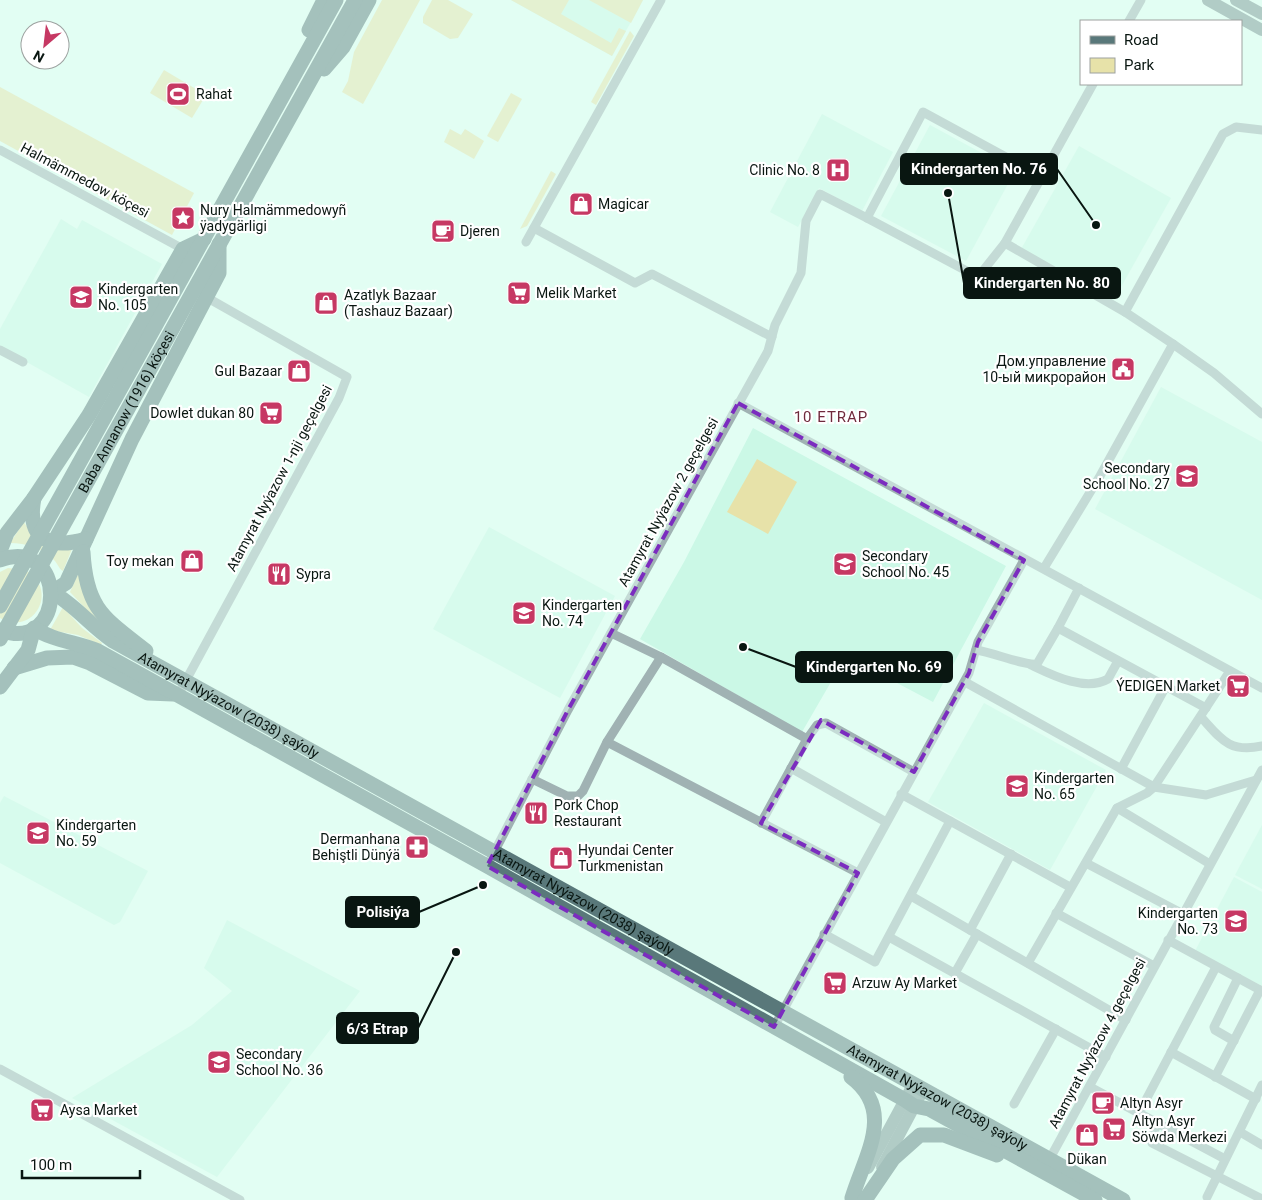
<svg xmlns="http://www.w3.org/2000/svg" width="1262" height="1200" viewBox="0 0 1262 1200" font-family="Roboto,sans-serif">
	<rect width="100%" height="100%" fill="#e2fef3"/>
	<g fill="#cbf8e6">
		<path d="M511,0H643L612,56Z"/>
		<path d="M822,114L893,152L862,211L819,188L798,227L770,212Z"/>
		<path d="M930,125L1015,171L966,261L881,216Z"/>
		<path d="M1079,146L1171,198L1112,303L1020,251Z"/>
		<path d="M61,219L77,229L82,220L162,264L89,397L0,347V329Z"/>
		<path d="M1161,387L1262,442V600L1095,509Z"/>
		<path d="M753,428L1006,566L933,702L846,656L802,732L640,639L684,562Z"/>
		<path d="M489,527L615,596L560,698L433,629Z"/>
		<path d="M984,703L1106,770L1050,870L928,802Z"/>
		<path d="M4,796L148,871L120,922L114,925L0,863V803Z"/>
		<path d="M1262,825V889L1235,875Z"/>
		<path d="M1234,877L1262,892V986L1195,951Z"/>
		<path d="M227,920L360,991L217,1177L72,1098L192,1025L232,991L204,968Z"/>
	</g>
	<g fill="#e7e2a9">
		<path d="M382,0H420L363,104L342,92L348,81L354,52Z"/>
		<path d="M432,0H448L473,14L458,38L450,39L423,23V17Z"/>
		<path d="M511,0H569L561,14L611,43L619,28L626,31L612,56Z"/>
		<path d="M589,0H643L631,23Z"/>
		<path d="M630,31L634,36L596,105L591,102Z"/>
		<path d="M164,70L206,95L192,118L150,93Z"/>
		<path d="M0,87L194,193L172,235L0,141Z"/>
		<path d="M511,93L522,99L498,142L487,136Z"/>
		<path d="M450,129L461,135L465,129L484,141L474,159L444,142Z"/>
		<path d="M551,171L556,174L527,226L520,229Z"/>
		<path d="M757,459L797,482L768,534L727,512Z"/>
		<path d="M24,522L34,538L61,550L72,549L63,571C59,569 58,564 54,560C42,548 26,543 10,543Z"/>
		<path d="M8,568L25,570C60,589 34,637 0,618V572Z"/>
		<path d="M78,574L99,623L70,592Z"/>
		<path d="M63,607L82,628L102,643L101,645L78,635L50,630Z"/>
	</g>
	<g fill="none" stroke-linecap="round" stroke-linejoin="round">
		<g stroke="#a0b2b3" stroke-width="9">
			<path d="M1129,21L1141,0"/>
			<path d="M0,150L183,249"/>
			<path d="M1041,176L923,112L867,218L978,277L1005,243L1093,84"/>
			<path d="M534,228L635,283L652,274L772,337"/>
			<path d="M526,242L661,0"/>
			<path d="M1005,243L1125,312L1173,344L1100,476L1044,568"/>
			<path d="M1125,312L1223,134L1236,127L1262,130"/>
			<path d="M1173,344L1214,373L1262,414"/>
			<path d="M0,350L23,362"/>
			<path d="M738,403L1262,688"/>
			<path d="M1079,588L1058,628L1206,708"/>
			<path d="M611,633L661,657L807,739L761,823"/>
			<path d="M976,650C992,652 1025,666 1037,664L1058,628"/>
			<path d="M1031,665C1052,675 1085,692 1108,679L1118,661"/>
			<path d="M965,682L1154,787L1206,795L1256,780"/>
			<path d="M178,695L339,398L347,377L206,297"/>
			<path d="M1201,717C1221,739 1229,753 1262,746"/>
			<path d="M807,739L817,725L826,723L914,772"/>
			<path d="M607,742L858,873"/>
			<path d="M791,768L886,822"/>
			<path d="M1121,769L1166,686"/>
			<path d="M532,779L567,796H578L583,791L607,742L661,657"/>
			<path d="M901,794L1070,887"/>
			<path d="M1117,808L1210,864"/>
			<path d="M1086,863L1183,914"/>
			<path d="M487,866L568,710L768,351L775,325L801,273L806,221L820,194L867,218"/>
			<path d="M911,896L1126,1020"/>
			<path d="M1056,913L1154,966"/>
			<path d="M970,930L1011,854"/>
			<path d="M824,934L875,962L950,821"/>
			<path d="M889,937L1106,1057"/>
			<path d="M1168,940L1262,991"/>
			<path d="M1028,963L1117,808L1147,793L1154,787L1230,671"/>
			<path d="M955,973L977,934"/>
			<path d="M774,1027L969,673L978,642L1024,560"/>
			<path d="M1234,1041L1215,1030L1214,1027L1238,978"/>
			<path d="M1171,1052L1256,1099"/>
			<path d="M0,1069L240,1200"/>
			<path d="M1215,1077L1260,990"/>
			<path d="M1090,1087L1225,1159"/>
			<path d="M1014,1104L1056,1029"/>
			<path d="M1139,1113L1216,967"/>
			<path d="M1158,1123L1151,1137L1152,1143L1262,1199"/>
			<path d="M1240,1132L1262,1145"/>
			<path d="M1048,1162L1262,770"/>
			<path d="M1207,1197L1262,1085"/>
		</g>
		<g stroke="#779091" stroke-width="12">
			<path d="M1208,0L1262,30"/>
			<path d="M1236,0L1262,14"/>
			<path d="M882,1167L923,1090"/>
			<path d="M868,1168L913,1085"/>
		</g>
		<g stroke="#59787a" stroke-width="15">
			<path d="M309,30L324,0"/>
			<path d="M324,69L343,47L369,0"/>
			<path id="s1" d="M219,244V273L132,439L66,583L52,592C75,605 91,626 113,641L1123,1200"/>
			<path d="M34,498C26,539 50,550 86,539"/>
			<path d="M0,551L7,533L34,498L89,415L183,249L204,239"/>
			<path d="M83,552C86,609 104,618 146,651"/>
			<path d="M0,560C67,535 68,655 0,630"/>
			<path d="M0,606L336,0"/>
			<path id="s2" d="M0,639L355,0"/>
			<path d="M14,668L47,658L73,657L90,663L148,693L173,694"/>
			<path d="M0,687L28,650L34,628C53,641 77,642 98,651L487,866L905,1100L914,1106L929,1109L1095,1200"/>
			<path d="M851,1077C896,1111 865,1155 852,1198"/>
			<path d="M865,1200L893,1159L920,1135H944L997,1155"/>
		</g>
	</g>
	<path d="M0 0H1262V1200H0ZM738,403L1024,560L978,642L969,673L914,772L821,720L761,823L858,873L774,1027L487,866L568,710Z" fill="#e2fef3" fill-opacity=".55" fill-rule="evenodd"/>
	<path fill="none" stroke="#7b2cbf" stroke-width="4" stroke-dasharray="10 6" stroke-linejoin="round" d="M738,403L1024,560L978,642L969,673L914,772L821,720L761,823L858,873L774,1027L487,866L568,710Z"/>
	<defs>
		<g id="stadium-square" transform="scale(1.25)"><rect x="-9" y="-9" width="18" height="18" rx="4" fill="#c63863" stroke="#fff"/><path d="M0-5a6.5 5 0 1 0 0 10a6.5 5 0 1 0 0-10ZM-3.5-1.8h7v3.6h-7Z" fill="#fff"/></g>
		<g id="hospital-square" transform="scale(1.25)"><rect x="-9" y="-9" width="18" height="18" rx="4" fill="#c63863" stroke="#fff"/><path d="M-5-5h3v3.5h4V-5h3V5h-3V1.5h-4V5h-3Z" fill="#fff"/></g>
		<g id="shop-square" transform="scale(1.25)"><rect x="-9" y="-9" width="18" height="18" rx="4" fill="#c63863" stroke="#fff"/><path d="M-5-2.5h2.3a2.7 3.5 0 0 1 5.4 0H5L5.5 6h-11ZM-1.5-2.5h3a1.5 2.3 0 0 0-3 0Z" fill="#fff"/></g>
		<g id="sight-square" transform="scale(1.25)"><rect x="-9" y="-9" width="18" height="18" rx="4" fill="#c63863" stroke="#fff"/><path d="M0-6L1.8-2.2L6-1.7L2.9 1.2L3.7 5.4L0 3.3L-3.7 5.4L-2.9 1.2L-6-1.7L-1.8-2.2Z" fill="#fff"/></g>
		<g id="cafe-square" transform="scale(1.25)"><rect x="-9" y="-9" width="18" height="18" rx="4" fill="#c63863" stroke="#fff"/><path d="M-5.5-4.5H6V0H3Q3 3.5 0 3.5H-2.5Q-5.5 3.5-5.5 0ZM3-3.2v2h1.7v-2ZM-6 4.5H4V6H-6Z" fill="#fff"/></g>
		<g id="supermarket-square" transform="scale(1.25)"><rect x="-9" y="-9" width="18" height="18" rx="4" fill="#c63863" stroke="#fff"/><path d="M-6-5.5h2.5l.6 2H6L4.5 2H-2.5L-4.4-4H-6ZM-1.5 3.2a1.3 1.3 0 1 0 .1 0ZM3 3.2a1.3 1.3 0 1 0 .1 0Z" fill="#fff"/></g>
		<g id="school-square" transform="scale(1.25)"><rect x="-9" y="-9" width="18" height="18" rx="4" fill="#c63863" stroke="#fff"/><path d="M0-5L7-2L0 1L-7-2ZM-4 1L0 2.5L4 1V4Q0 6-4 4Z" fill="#fff"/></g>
		<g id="civic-square" transform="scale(1.25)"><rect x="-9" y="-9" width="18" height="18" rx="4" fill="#c63863" stroke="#fff"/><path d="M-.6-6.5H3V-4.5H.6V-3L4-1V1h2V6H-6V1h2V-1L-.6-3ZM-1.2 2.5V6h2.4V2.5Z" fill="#fff"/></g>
		<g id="restaurant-square" transform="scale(1.25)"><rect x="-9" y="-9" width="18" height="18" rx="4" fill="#c63863" stroke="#fff"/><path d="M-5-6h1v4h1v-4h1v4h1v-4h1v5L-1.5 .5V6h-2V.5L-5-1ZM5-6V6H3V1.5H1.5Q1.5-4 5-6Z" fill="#fff"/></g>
		<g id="pharmacy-square" transform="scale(1.25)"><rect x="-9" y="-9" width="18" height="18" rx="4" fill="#c63863" stroke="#fff"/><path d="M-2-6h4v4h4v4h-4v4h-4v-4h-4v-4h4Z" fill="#fff"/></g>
	</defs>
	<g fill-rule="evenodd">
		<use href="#stadium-square" x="178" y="94"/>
		<use href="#hospital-square" x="838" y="170"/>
		<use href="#shop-square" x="581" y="204"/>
		<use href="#sight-square" x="183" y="218"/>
		<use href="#cafe-square" x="443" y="231"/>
		<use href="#supermarket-square" x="519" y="293"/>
		<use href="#school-square" x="81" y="297"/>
		<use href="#shop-square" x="326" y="303"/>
		<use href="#civic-square" x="1123" y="369"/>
		<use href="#shop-square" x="299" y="371"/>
		<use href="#supermarket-square" x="271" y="413"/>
		<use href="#school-square" x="1187" y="476"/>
		<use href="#shop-square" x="192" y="561"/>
		<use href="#school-square" x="845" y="564"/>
		<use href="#restaurant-square" x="279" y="574"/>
		<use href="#school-square" x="524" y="613"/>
		<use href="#supermarket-square" x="1238" y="686"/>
		<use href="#school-square" x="1017" y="786"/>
		<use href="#restaurant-square" x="536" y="813"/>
		<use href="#school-square" x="38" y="833"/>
		<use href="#pharmacy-square" x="417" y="847"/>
		<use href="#shop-square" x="561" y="858"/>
		<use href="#school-square" x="1236" y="921"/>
		<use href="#supermarket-square" x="835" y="983"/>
		<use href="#school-square" x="219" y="1062"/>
		<use href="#cafe-square" x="1103" y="1103"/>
		<use href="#supermarket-square" x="42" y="1110"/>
		<use href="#supermarket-square" x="1114" y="1129"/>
		<use href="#shop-square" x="1087" y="1135"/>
	</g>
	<g text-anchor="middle" stroke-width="4.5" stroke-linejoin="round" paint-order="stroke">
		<g font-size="14" fill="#091611" stroke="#fff" text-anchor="start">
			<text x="196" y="99">Rahat</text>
			<text x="820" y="175" text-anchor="end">Clinic No. 8</text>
			<text x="598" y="209">Magicar</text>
			<text x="200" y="215">Nury Halmämmedowyñ<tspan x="200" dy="16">ÿadygärligi</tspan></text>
			<text x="460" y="236">Djeren</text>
			<text x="98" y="294">Kindergarten<tspan x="98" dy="16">No. 105</tspan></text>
			<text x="536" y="298">Melik Market</text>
			<text x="344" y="300">Azatlyk Bazaar<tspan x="344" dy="16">(Tashauz Bazaar)</tspan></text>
			<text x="1106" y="366" text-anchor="end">Дом.управление<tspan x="1106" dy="16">10-ый микрорайон</tspan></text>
			<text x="282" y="376" text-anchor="end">Gul Bazaar</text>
			<text x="254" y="418" text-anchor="end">Dowlet dukan 80</text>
			<text x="1170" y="473" text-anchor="end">Secondary<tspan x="1170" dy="16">School No. 27</tspan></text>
			<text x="862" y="561">Secondary<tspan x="862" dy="16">School No. 45</tspan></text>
			<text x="174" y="566" text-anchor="end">Toy mekan</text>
			<text x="296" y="579">Sypra</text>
			<text x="542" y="610">Kindergarten<tspan x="542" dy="16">No. 74</tspan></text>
			<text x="1220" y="691" text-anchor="end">ÝEDIGEN Market</text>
			<text x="1034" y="783">Kindergarten<tspan x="1034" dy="16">No. 65</tspan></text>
			<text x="554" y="810">Pork Chop<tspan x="554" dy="16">Restaurant</tspan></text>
			<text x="56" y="830">Kindergarten<tspan x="56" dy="16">No. 59</tspan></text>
			<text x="400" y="844" text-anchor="end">Dermanhana<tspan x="400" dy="16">Behiştli Dünýä</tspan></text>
			<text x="578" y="855">Hyundai Center<tspan x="578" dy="16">Turkmenistan</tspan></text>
			<text x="1218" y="918" text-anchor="end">Kindergarten<tspan x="1218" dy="16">No. 73</tspan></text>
			<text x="852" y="988">Arzuw Ay Market</text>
			<text x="236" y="1059">Secondary<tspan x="236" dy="16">School No. 36</tspan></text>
			<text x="1120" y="1108">Altyn Asyr</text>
			<text x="60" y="1115">Aysa Market</text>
			<text x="1132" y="1126">Altyn Asyr<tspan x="1132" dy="16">Söwda Merkezi</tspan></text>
			<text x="1087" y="1164" text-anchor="middle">Dükan</text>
		</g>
		<g font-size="14" fill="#091611" stroke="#fff">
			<text transform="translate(85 180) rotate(28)" y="5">Halmämmedow köçesi</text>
			<text dy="5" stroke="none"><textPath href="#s2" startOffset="260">Baba Annanow (1916) köçesi</textPath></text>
			<text transform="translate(279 478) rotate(-62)" y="5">Atamyrat Nyýazow 1-nji geçelgesi</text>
			<text transform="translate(668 502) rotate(-61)" y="5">Atamyrat Nyýazow 2 geçelgesi</text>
			<text dy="5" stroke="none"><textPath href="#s1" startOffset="602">Atamyrat Nyýazow (2038) şaýoly</textPath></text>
			<text dy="5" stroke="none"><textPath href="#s1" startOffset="1008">Atamyrat Nyýazow (2038) şaýoly</textPath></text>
			<text transform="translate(1097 1043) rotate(-62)" y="5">Atamyrat Nyýazow 4 geçelgesi</text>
			<text dy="5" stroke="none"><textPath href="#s1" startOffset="1412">Atamyrat Nyýazow (2038) şaýoly</textPath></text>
		</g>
		<g font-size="15" letter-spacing="1" fill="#6f2a3c" stroke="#fff">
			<text x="831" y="422">10 ETRAP</text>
		</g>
	</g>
	<path fill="none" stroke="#091611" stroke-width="2" d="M1096 225L1057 169M948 193L964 283M743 647L796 667M483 885L419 912M456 952L418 1028"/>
	<g fill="#091611" stroke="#fff" stroke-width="2">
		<circle cx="1096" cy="225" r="5"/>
		<circle cx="948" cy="193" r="5"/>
		<circle cx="743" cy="647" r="5"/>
		<circle cx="483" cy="885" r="5"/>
		<circle cx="456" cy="952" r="5"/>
	</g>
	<g fill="#091611" stroke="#091611" stroke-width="2">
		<rect x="901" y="154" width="156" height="30" rx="5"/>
		<rect x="964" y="268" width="156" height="30" rx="5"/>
		<rect x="796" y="652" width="156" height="30" rx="5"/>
		<rect x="346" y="897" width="73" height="30" rx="5"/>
		<rect x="337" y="1013" width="81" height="30" rx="5"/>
	</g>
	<g font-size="15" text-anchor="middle" font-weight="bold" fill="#fff">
		<text x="979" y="174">Kindergarten No. 76</text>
		<text x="1042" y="288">Kindergarten No. 80</text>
		<text x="874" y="672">Kindergarten No. 69</text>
		<text x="383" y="917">Polisiýa</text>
		<text x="377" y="1034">6/3 Etrap</text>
	</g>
	<rect x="1080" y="20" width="162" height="65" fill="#ffffff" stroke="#9da2a0"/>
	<rect x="1090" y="36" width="25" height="8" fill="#59787a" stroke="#9da2a0"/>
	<text x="1124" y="45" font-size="15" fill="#091611">Road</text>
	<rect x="1090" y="58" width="25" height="15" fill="#e7e2a9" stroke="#9da2a0"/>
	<text x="1124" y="70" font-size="15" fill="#091611">Park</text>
	<g transform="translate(45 45) rotate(208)"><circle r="24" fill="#ffffff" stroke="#9da2a0"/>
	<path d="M0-4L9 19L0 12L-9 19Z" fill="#c63863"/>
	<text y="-8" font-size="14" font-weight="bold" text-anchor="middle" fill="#091611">N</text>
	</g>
	<path d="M22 1170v8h118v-8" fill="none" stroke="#091611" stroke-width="2.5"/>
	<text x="30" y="1170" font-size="15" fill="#091611" stroke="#ffffff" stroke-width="4" paint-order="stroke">100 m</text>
</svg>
